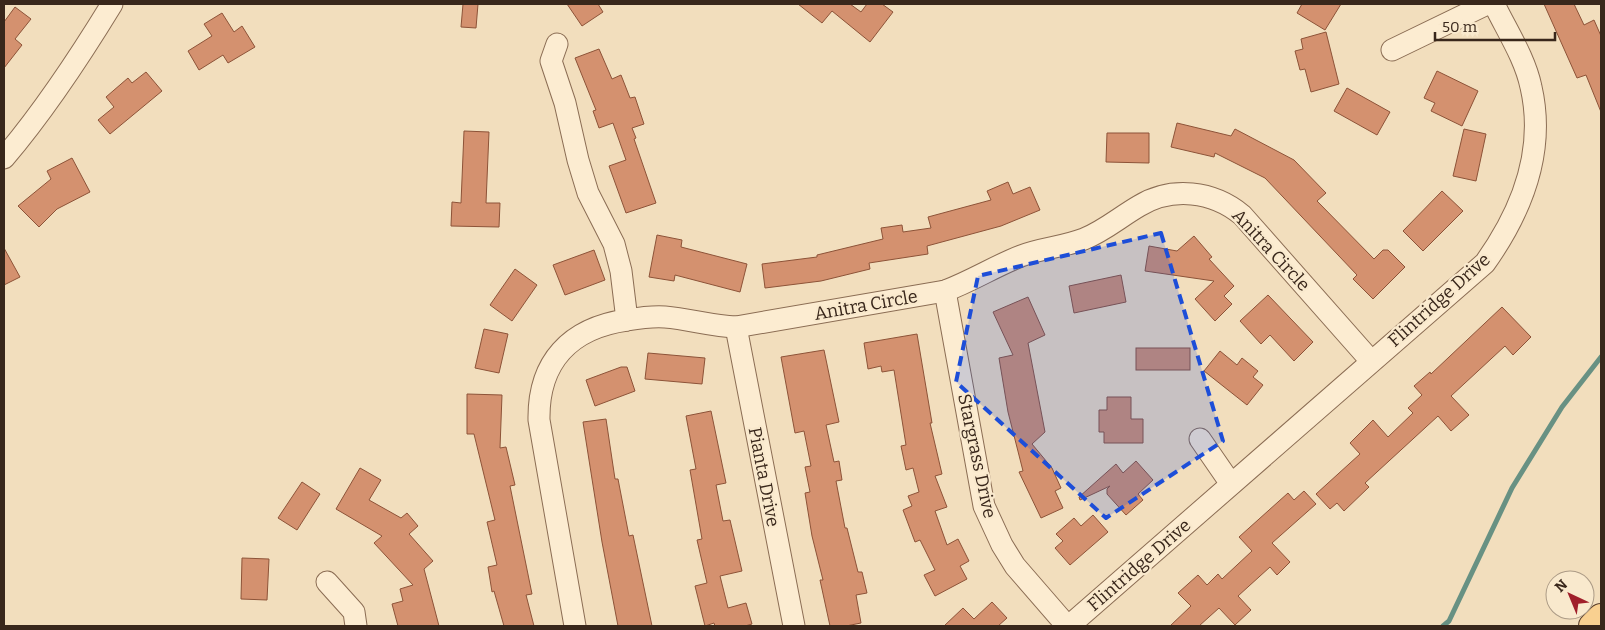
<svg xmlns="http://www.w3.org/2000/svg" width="1605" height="630" viewBox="0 0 1605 630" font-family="Bitter,serif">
	<rect width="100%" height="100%" fill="#f2debd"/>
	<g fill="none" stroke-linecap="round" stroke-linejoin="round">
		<path stroke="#689183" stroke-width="5" d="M1443,626L1449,621L1512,488L1562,407L1601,357"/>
	</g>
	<g fill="#d4916f" stroke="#8d5338">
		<path d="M463,4H478L476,28L461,27Z"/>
		<path d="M567,4H598L603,12L582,26Z"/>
		<path d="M798,4H850L861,12L867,4H882L893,12L870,42L832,11L822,23Z"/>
		<path d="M1302,4H1341L1325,30L1297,13Z"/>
		<path d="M1544,4H1574L1584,25L1594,20L1601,36V112L1586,75L1577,78Z"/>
		<path d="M15,7L31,19L15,39L22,45L4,68V22Z"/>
		<path d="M222,13L234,32L242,26L255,47L228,63L223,55L199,70L188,51L212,36L204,24Z"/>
		<path d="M1326,32L1339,84L1311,92L1305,69L1300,70L1295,51L1303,49L1301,39Z"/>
		<path d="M599,49L612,79L621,75L630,98L635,97L644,124L632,128L636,138L634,139L656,203L626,213L609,166L626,160L613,123L599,128L593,111L596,110L575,58Z"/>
		<path d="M1437,71L1478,91L1462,126L1431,111L1435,103L1424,98Z"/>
		<path d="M146,72L162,91L110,134L98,120L114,107L106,97L128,78L132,83Z"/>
		<path d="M1347,88L1390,112L1377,135L1334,111Z"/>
		<path d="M1177,123L1231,136L1235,129L1294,160L1326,193L1317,201L1374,259L1383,250H1388L1405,267L1373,299L1353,279L1357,275L1265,178L1215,153L1214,157L1171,147Z"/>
		<path d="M1464,129L1486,134L1476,181L1453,176Z"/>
		<path d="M464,131L489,132L486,203H500L499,227L451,226L452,202L461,203Z"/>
		<path d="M1107,133H1149V163L1106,162Z"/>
		<path d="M72,158L90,192L57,209L39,227L18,206L51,179L47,171Z"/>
		<path d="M1008,182L1013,194L1030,187L1040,210L1001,226L927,246L928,254L869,263L870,269L821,281L765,288L762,264L817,257V255L883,239L881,228L902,225L903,232L931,228L928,217L991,200L987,191Z"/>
		<path d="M1442,191L1463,211L1423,251L1403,231Z"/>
		<path d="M657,235L682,240L681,247L747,264L740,292L675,275L674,281L649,277Z"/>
		<path d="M1194,236L1212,257L1209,259L1234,286L1224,296L1232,304L1215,321L1195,299L1214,281L1145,271L1149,246L1177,251Z"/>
		<path d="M4,248L20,277L4,285Z"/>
		<path d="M594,250L605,280L565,295L553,265Z"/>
		<path d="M515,269L537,285L512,321L490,305Z"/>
		<path d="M1121,275L1126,302L1074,313L1069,286Z"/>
		<path d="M1268,295L1313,342L1294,361L1270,335L1261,344L1240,321Z"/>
		<path d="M1028,297L1045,335L1028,343L1045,432L1032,444L1052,468L1061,488L1055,491L1063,508L1041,518L1019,472L1023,471L1008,412L999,358L1013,355L993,312Z"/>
		<path d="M1502,307L1531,337L1513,355L1505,346L1451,396L1469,415L1451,431L1438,416L1365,483L1369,487L1344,511L1337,503L1330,509L1316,494L1360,454L1350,443L1373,420L1388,437L1413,413L1408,408L1422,395L1414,386L1430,372L1431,374Z"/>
		<path d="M484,329L508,334L499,373L475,368Z"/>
		<path d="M917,334L932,423H930L942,474L935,476L947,507L935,511L947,545L958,539L969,561L960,566L967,579L935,596L924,575L935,570L920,540L915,542L903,510L912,506L908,496L919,492L913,468L906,470L901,446L906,445L894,370L882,372L881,366L868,369L864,343Z"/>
		<rect x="1136" y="348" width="54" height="22"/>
		<path d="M824,350L839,422L826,425L834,462L839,461L842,480L836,481L845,528H847L858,572H862L867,593L856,595L861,623L846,626H830L820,580H823L812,536L805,493L810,492L805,467L811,466L804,431L795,433L781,357Z"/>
		<path d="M1220,351L1237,365L1242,358L1258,371L1253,377L1263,385L1247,405L1204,371Z"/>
		<path d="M648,353L705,358L702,384L645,379Z"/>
		<path d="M621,367H627L635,391L595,406L586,380Z"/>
		<path d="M467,394L502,395L500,448L506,447L515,485L510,486L532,594L526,595L534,626H504L494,591L492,592L488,567L497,565L487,522L495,520L474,434H467Z"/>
		<path d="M1107,397H1131V419H1143V443H1104V432H1099V410H1107Z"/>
		<path d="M711,411L726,483L716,485L723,521L730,520L742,571L720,576L728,608L746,603L752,624L745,626H715L714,623L705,626L695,586L707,583L697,540L702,539L690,470L696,469L686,416Z"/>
		<path d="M606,419L615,479H618L629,536L633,535L652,626H618L602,542L583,422Z"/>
		<path d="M1136,461L1153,480L1138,494L1143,500L1126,515L1107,494V489L1110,486L1080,500L1079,497L1116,464L1123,473Z"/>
		<path d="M360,468L381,480L369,500L401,518L407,513L418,526L409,534L433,561L424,569L439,626H398L392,604L403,601L400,589L413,585L374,543L382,536L336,509Z"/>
		<path d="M302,482L320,494L297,530L278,518Z"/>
		<path d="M1304,491L1316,504L1272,543L1290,562L1277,575L1270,567L1238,596L1251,610L1235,625L1219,608L1199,626H1170L1191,606L1178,593L1198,575L1207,585L1218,574L1222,579L1252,551L1239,537L1288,493L1294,500Z"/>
		<path d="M1093,515L1108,532L1070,565L1055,548L1063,541L1056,534L1074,518L1081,526Z"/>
		<path d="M242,558L269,559L267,600L241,599Z"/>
		<path d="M992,602L1007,618L998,626H944L963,608L974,619Z"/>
	</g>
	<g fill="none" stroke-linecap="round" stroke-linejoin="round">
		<g stroke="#8b6d54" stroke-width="23">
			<g id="minor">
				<path d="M557,44L551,61L565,103L578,160L588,193L614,244L621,271L627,320"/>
				<path d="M1392,50L1487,4"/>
				<path d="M4,158C45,110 79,58 112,4"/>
				<path d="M945,291L984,506L1002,545L1015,566L1067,626"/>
				<path d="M736,327L794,626"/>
				<path d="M1200,439L1231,484"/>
				<path d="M327,582L354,612L356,626"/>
				<path d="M575,626L539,420C538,362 570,328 627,320C639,318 652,316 665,317C689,319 712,326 736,327L945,291C972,281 995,266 1021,256C1041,248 1064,247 1084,239C1104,231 1120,217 1139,206C1172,186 1213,191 1242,215L1371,361"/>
				<path d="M1069,626L1485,263C1522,211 1546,152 1531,87C1525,58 1507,31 1494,4"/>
			</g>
		</g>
		<g stroke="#583c29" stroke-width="28">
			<path id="major" d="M1592,626L1601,617"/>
		</g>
		<use href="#minor" stroke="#fcecd1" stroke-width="21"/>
		<use href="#major" stroke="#f9d090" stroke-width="26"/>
	</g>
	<path fill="#1d4ed8" fill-opacity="0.2" stroke="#1d4ed8" stroke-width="4" stroke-dasharray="10 6" stroke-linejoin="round" d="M1161,233L1223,441L1106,518L956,382L978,276Z"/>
	<g text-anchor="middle" stroke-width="4.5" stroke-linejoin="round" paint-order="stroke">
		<g font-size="18" fill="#39271b" stroke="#f9e9cd">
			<text transform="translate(1271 250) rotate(47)" y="6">Anitra Circle</text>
			<text transform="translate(1439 300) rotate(-42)" y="6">Flintridge Drive</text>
			<text transform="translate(866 305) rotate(-10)" y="6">Anitra Circle</text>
			<text transform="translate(977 456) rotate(78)" y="6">Stargrass Drive</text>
			<text transform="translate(764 477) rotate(79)" y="6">Pianta Drive</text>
			<text transform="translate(1139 565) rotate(-41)" y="6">Flintridge Drive</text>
		</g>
	</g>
	<rect width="1605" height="630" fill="none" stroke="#39271b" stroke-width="10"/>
	<g transform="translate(1570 595) rotate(316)"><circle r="24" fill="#f9e9cd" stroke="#ac9b86"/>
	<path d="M0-4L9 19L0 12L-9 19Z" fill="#a01f2a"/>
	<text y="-8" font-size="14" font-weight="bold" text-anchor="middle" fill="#39271b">N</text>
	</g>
	<path d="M1435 32v8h120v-8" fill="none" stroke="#39271b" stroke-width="2.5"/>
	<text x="1442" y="32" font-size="15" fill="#39271b" stroke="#f9e9cd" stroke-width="4" paint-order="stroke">50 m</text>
</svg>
